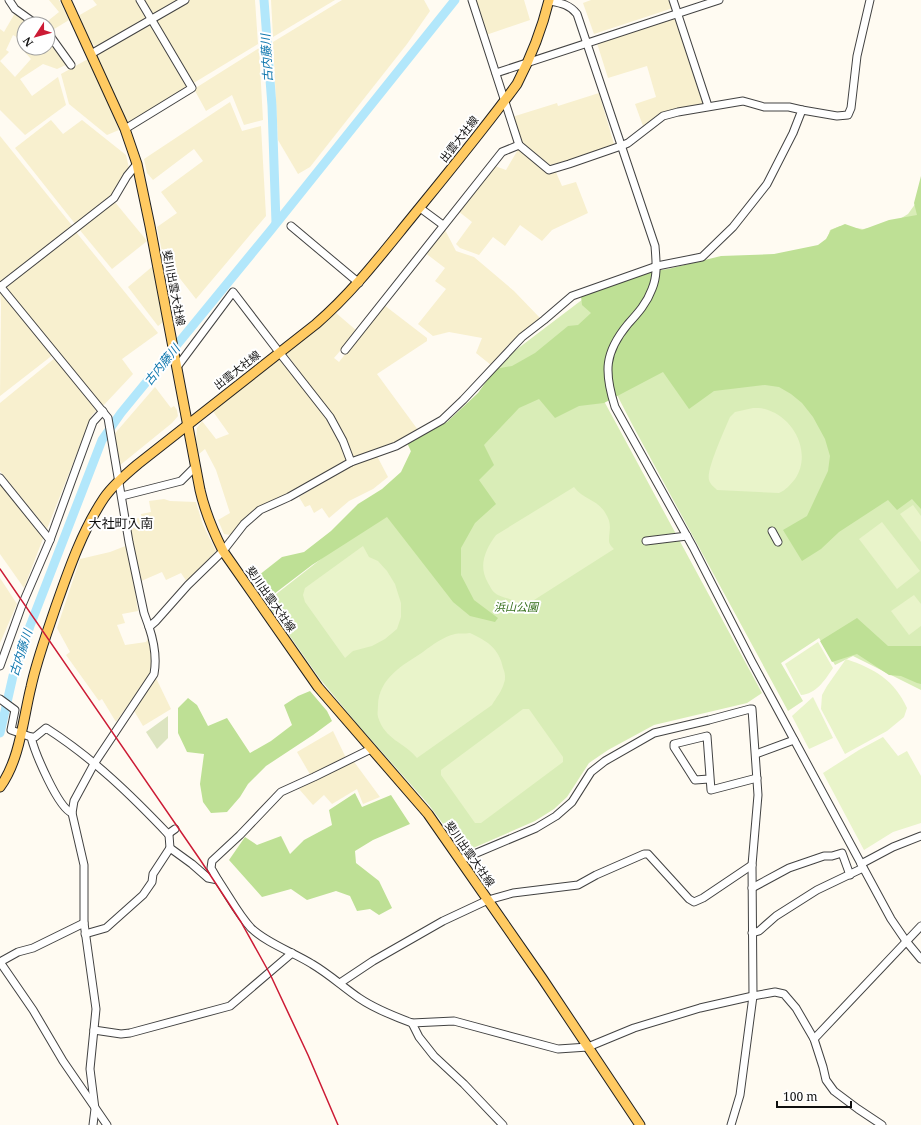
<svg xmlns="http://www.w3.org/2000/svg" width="921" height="1125" viewBox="0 0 921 1125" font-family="'Noto Serif','Noto Sans JP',serif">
	<rect width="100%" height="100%" fill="#fffbf2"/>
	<g fill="#f8f0cf">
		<path d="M49,0H59L69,20L51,31L48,29V24H44L59,12Z"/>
		<path d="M93,0H137L148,18L100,45L95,46L91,42L78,16L97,5Z"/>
		<path d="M142,0H178L151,16Z"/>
		<path d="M189,0H255L258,44L192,84L155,20Z"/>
		<path d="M271,0H335L273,37Z"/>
		<path d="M342,0H424L430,11L407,44L310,167L298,174L278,140L273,42Z"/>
		<path d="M475,0H524L530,20L486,35Z"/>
		<path d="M591,0H670L673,8L594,34L583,3Z"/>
		<path d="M15,13L31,24H24V39H20L13,35L6,50L9,52L0,61L15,77L31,59L23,50L25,48H48V36L68,64L57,69L43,64L20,79L32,96L58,77L66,105L25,135L0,110V29L4,32Z"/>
		<path d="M677,17L704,104L661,113L643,126L635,104L656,97L647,66L608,78L596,40L635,31Z"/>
		<path d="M150,23L189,87L128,124L97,56L99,51Z"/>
		<path d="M259,48L263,120L244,125L232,95L206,111L194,89Z"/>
		<path d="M88,59L104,93L119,130L107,135L69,104L61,74Z"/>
		<path d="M599,93L614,144L575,158L550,165L523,143L512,117L557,103L558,106Z"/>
		<path d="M230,102L242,131L261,126L266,216L196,299L163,257L157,227L177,213L161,192L203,161L194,149L153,180L147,173L144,159Z"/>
		<path d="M51,120L63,134L82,120L126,155L129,168L112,197L76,225L15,148Z"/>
		<path d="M0,136L74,228L1,284L0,282Z"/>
		<path d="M519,148L555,170L562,186L576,182L588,213L552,230L542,241L520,225L505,246L493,237L479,255L460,248L456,244L472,222L458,211L495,166L506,170Z"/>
		<path d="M114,201L147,241L112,269L79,229Z"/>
		<path d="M444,228L456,251L474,257L514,291L540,318L507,346L491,365L476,353L482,338L449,332L433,336L418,324L446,289L435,281L445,268L424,252Z"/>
		<path d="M76,232L158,333L122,359L133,374L102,407L4,287Z"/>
		<path d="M153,266L163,322L158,326L128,287Z"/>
		<path d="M0,291L54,354L0,396L1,305Z"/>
		<path d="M384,305L427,338V341L377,374L418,430L396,444L353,459L334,418L286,353L336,313L357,331L334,358L339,362Z"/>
		<path d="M280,354L328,418L349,461L278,499L230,535L224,534L218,520L230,513L216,470L205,449L199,454L196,439L197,428L202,421L216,439L229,434L212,410Z"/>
		<path d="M55,358L98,409L92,415L47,529L0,471V403Z"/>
		<path d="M155,387L171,408L174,406L177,410L178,416L172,423L119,466L111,438Z"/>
		<path d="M377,456L388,477L373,489L349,501L329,518L322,508L314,513L310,505L305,507L299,497L351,465Z"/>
		<path d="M0,480L44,536L24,588L0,554Z"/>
		<path d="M164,499L170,501L196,502L203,525L216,551L187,582L181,573L166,580L162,572L139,582L129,519L142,518L141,514L151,512L149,501Z"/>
		<path d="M128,545L138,611L122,614L125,623L117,625L125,645L146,642L149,637L153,659L151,672L116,722L102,699L99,701L66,655L70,652L57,628L80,559L110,552Z"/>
		<path d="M0,578L17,604L0,643Z"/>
		<path d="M155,676L171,709L143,726L133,709Z"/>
		<path d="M333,731L346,758L311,776L297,752Z"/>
		<path d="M352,759L380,797L363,804L357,789L332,804L324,795L313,805L299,789Z"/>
	</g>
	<g fill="#d9edb7">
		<path d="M921,196V690L853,656L835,665L819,638L781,663L803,701L788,711L633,426L616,393L765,257L826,244L830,230L840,226L863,229L890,225L908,214Z"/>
		<path d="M650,276L604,401L762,693L747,703L654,725L608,750L589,763L567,797L554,809L535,821L464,852L429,805L359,726L320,679L266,602L344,541L417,469L409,446L448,425L479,397L504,359L587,296Z"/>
	</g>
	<g fill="#bee095">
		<path d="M921,176V509L912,499L897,510L888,500L839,532L821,549L802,561L783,530L807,516L828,471L830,456L825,439L813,417L802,403L791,394L779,387L765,385L714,391L689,409L663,372L604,403L579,406L555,418L539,399L519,408L484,445L494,465L479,480L496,504L475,523L461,548V575L474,600L498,618L495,622L470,616L453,602L387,517L312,565L274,594L254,579L282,557L304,552L331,531L358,504L382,489L401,472L411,451L407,443L447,422L478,393L495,369L512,366L535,353L568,326L578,325L591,313L582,305L581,296L649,272L668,269L721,256L774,254L818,245L826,239L831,230L845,224L862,230L889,220L917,215L914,203Z"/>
		<path d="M857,618L888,646H921V684L917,683L901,676L889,675L857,654L832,662L820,641Z"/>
		<path d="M310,691L327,711L332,721L313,735L266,766L248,784L240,797L227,812L211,813L203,802L200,784L204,754L187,752L178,733V708L188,698L197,705L208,726L227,718L250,753L271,741L292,725L284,705L298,696Z"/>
		<path d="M355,793L362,807L391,795L410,824L373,840L355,851L356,863L379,881L392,908L379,915L370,909L357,911L350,896L336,891L307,900L291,889L262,897L229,860L245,837L257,845L281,836L290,854L304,840L332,825L329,810Z"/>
	</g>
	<path fill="#dce4c0" d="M168,716V738L157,749L146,732Z"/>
	<g fill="#e9f4ca">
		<path d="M753,408C758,408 763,408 768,410C795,419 812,454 795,479C790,485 786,490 779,493L717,490C714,487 710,484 709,480C706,470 725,429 730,417L735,412Z"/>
		<path d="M574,487C584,501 598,498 607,516C612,525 609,531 609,541C609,544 612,547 614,549L520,609C519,607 517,603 515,602C511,598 501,598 495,593C492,591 490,586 488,583C478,566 485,550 496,535Z"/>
		<path d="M913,505L921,516V542L900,514Z"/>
		<path d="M882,522L920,571L897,589L859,539Z"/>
		<path d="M363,546L369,557L378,561L387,571L395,584L401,603V617L397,629L385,639L372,646L353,651L345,658L305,602L303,595L305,588Z"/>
		<path d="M914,595L921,604V626L909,635L891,611Z"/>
		<path d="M470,633C487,641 499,648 503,668C505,672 506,679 504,683C502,691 496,698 492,705L417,758C404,742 385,740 378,717C377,714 378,709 378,705C379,678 403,665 423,652C432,645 443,637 455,634C459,633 465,634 470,633Z"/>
		<path d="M818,642L833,668C825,680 816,694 801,695L785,664Z"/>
		<path d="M846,659C875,669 894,680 907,708L904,717L887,731L845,754L821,709L822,695L827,686Z"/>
		<path d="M813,697L833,738L809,749L792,716Z"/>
		<path d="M523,709H529L563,757V762L481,823H475L441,775V770Z"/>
		<path d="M883,737L898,756L907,751L921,776V823L893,832L864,850L823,773L859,750Z"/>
	</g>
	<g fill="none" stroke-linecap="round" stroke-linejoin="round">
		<g stroke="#b2e7fb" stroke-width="9">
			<path d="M264,0L272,106L276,223"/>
			<path d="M0,733L13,676L30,626L102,440L121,413L271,230L455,0"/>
		</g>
		<g stroke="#424242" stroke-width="9">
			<g id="minor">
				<path d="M9,0L15,9L36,24"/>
				<path d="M472,0L519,145"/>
				<path d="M673,0L708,106"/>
				<path d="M549,1C560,3 569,4 577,14L655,246C656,260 658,275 652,289C647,303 638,313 628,324C604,353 604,372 615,407L693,547L752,662L891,919L906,941L921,959"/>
				<path d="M48,33L71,65"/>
				<path d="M91,54L185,0"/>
				<path d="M496,73L719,0"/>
				<path d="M125,129L192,88L140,0"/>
				<path d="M420,208L443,225"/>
				<path d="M291,226L359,283"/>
				<path d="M0,286L108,418L129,542L144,613L149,627"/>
				<path d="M0,287L114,198L127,176L137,164"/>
				<path d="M345,350L502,152L519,145L549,170L569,164L621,146L628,143L663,116L678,112L743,101L764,107H789L802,110"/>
				<path d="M177,367L233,292L279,352L330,417L343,441L351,462"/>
				<path d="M0,478L50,540"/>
				<path d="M122,496L181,481L195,467"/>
				<path d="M772,531L778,542"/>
				<path d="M646,541L687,536"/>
				<path d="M0,666L22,605L50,540L93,422L103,411"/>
				<path d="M0,699L15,710L11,730L31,737C35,753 58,808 72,813"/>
				<path d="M31,737H35L46,728C93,758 131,795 169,835L170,848L192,864L208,878L218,880C229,896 238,914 251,928C268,944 293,952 312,964C329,974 343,987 359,998C375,1009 393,1016 412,1023L419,1037L434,1056L464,1084L503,1125"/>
				<path d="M756,754L794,740"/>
				<path d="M709,779L695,780L674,747V744L707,736L711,790L757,778"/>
				<path d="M168,834L175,829"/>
				<path d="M460,860L536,828L556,816L572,802L591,772L605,761L654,733L709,720L750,709H752L758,795L752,865L753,996L740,1095L731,1125"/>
				<path d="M861,864L893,847L921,836"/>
				<path d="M218,880L211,868L212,861L240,835L281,792L314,777L371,749"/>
				<path d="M752,888L789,868L824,856H832L842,853L850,875"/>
				<path d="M752,933L759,931L776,916L817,890L863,868"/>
				<path d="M85,934L106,928L143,895L152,882L153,874L170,848"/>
				<path d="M0,962L33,1010L63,1061L107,1125"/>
				<path d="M0,962L18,952L33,948L84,923"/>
				<path d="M340,983L373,961L443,921L488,900L513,893L578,885L596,875L644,854H648L689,899L694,902L703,898L752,865"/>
				<path d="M412,1023L454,1021L558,1049L588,1047L634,1028L700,1008L753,996L775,992L784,994L796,1008L814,1039L823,1067L826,1080L834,1091L858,1109L882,1125"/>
				<path d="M94,1030L121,1034L130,1033L230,1006L292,953"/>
				<path d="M814,1039L921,926"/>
				<path d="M93,1125L95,1109L90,1069L96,1009L84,923V865L72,813L74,801L94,764L154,674C157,658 154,642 149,627L156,621L188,585L223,551L244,524L260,510L289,497L351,462L396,446L442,420L463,400L522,337L544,320L572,296L657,266L702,257L733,227L767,184L793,133L802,110L837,116L848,115L851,108L857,56L870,0"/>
			</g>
		</g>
		<g stroke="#202020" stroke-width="11">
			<g id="major">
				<path d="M66,0L125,129L137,164L150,226L200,490C205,512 213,531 223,551L318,687L428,814L542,978L640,1125"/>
				<path d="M0,787C20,760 23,719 31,687C37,659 47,633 56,606C69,569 82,531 104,498C113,485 126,474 138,464L316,324C353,292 381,255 412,217C447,174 484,129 517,84C531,57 542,29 549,0"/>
			</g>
		</g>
		<use href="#minor" stroke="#fff" stroke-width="7"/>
		<use href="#major" stroke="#ffca62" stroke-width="9"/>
		<path stroke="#cc1b35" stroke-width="1.5" d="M0,569L201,861L241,922L270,974L308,1055L338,1125"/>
	</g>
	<g text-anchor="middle" stroke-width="4" stroke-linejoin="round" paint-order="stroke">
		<g font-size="11" fill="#0f0f0f" stroke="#fff">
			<text transform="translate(459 139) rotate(-52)" y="4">出雲大社線</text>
			<text transform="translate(174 288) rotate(79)" y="4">斐川出雲大社線</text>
			<text transform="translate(237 370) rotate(-38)" y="4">出雲大社線</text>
			<text transform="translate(271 599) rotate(55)" y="4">斐川出雲大社線</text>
			<text transform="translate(470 854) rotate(55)" y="4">斐川出雲大社線</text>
		</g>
		<g font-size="11" font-style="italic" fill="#336d19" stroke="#fff">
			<text x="516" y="611">浜山公園</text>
		</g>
		<g font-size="12" font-style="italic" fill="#0d76ad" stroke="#fff">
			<text transform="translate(267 58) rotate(-93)" y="4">古内藤川</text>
			<text transform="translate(162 365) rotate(-51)" y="4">古内藤川</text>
			<text transform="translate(21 653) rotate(-72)" y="4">古内藤川</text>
		</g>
		<g font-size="13" fill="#0f0f0f" stroke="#fff">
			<text x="121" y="528">大社町入南</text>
		</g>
	</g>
	<g transform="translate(36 36) rotate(234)"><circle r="19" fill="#ffffff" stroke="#9f9f9f"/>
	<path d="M0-3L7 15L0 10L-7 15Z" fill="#cc1b35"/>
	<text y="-6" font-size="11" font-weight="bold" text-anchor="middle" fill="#0f0f0f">N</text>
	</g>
	<path d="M777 1101v6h74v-6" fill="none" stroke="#0f0f0f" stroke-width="2"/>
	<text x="783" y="1101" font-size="12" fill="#0f0f0f" stroke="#ffffff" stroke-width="3" paint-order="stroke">100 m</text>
</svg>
